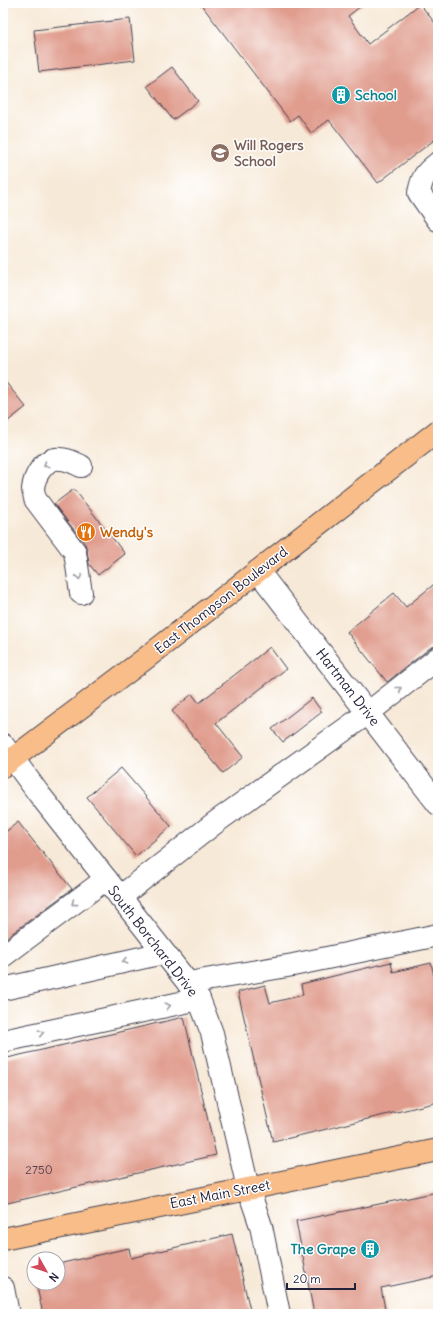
<svg xmlns="http://www.w3.org/2000/svg" width="441" height="1317" viewBox="0 0 441 1317" font-family="Delius,sans-serif">
	<rect width="100%" height="100%" fill="#fff"/>
	<filter id="ink" filterUnits="userSpaceOnUse"><feTurbulence type="fractalNoise" baseFrequency=".025" numOctaves="2"/><feDisplacementMap in="SourceGraphic" scale="8" xChannelSelector="R" yChannelSelector="G"/><feConvolveMatrix kernelMatrix="1 2 1 2 8 2 1 2 1" color-interpolation-filters="sRGB"/></filter>
	<filter id="wash" filterUnits="userSpaceOnUse"><feTurbulence type="fractalNoise" baseFrequency=".012" numOctaves="4" result="noise"/><feDisplacementMap in="SourceGraphic" scale="16" xChannelSelector="R" yChannelSelector="G"/><feGaussianBlur stdDeviation="0.9" result="paint"/><feColorMatrix in="noise" values="0 0 0 0 0 0 0 0 0 0 0 0 0 0 0 0 0 1.4 0 .05"/><feComposite in="paint" operator="in"/></filter>
	<g filter="url(#wash)">
		<rect width="100%" height="100%" fill="#f7e9d7"/>
		<g id="blocks">
			<g fill="#e09c8d">
				<path d="M200,3H365L348,16L368,44L420,4L438,27V137L378,183L329,120L311,133L298,115L290,121Z"/>
				<path d="M130,19L135,60L39,72L34,30Z"/>
				<path d="M172,67L198,101L173,120L147,86Z"/>
				<path d="M3,379L26,407L3,425Z"/>
				<path d="M74,489L125,554L98,575L89,564L87,550L85,544L54,504Z"/>
				<path d="M438,581V645L430,648L387,682L347,632L394,593L406,607Z"/>
				<path d="M270,647L286,669L216,723L243,757L223,773L172,711L192,694L199,703Z"/>
				<path d="M312,698L322,712L283,742L272,729Z"/>
				<path d="M121,768L171,826L136,856L87,797Z"/>
				<path d="M18,822L72,889L3,940V834Z"/>
				<path d="M391,962L393,972L431,963L438,991V1102L273,1142L238,992L265,985L270,1003L303,995L301,984Z"/>
				<path d="M184,1017L216,1155L3,1204V1059Z"/>
				<path d="M438,1192V1276L381,1288L386,1314H314L296,1221Z"/>
				<path d="M232,1234L251,1314H43L36,1283H58V1264L129,1248L131,1258Z"/>
			</g>
		</g>
	</g>
	<g filter="url(#ink)">
		<use href="#blocks" fill-opacity="0" stroke="#424052" stroke-width="1"/>
		<g fill="none" stroke-linecap="round" stroke-linejoin="round">
			<g stroke="#424052" stroke-width="24">
				<g id="minor">
					<path d="M438,163C425,173 422,177 419,193L438,220"/>
					<path d="M258,571L438,804"/>
					<path d="M81,593L75,552L35,499C35,496 33,492 33,489C34,476 45,457 60,459C68,459 75,463 81,466"/>
					<path d="M3,745L39,794L188,983L199,999L212,1033L248,1188L261,1226L279,1314"/>
					<path d="M120,897L216,822L368,713L438,658"/>
					<path d="M3,956L106,879"/>
					<path d="M188,983L293,965L438,935"/>
					<path d="M3,989L163,953"/>
					<path d="M3,1041L199,999"/>
					<path d="M3,1288L8,1314"/>
				</g>
			</g>
			<g stroke="#424052" stroke-width="24">
				<g id="major">
					<path d="M3,766L146,658L438,431"/>
					<path d="M3,1239L438,1150"/>
				</g>
			</g>
			<use href="#minor" stroke="#fff" stroke-width="22"/>
			<use href="#major" stroke="#f8bd88" stroke-width="22"/>
		</g>
		<defs><path id="oneway-chevron" d="M-2-3.5L2.5 0L-2 3.5" fill="none" stroke-width="1.6" stroke-linecap="round" stroke-linejoin="round"/></defs>
		<g stroke="#9c9ca7">
			<use href="#oneway-chevron" transform="translate(46 465) rotate(143)"/>
			<use href="#oneway-chevron" transform="translate(79 577) rotate(81)"/>
			<use href="#oneway-chevron" transform="translate(399 689) rotate(-39)"/>
			<use href="#oneway-chevron" transform="translate(74 903) rotate(143)"/>
			<use href="#oneway-chevron" transform="translate(125 961) rotate(167)"/>
			<use href="#oneway-chevron" transform="translate(168 1006) rotate(-12)"/>
			<use href="#oneway-chevron" transform="translate(41 1033) rotate(-12)"/>
		</g>
	</g>
	<defs>
		<g id="building-disc" transform="scale(1)"><circle r="9.5" fill="#0f9aa8" stroke="#fff"/><path d="M-4-6H4V6H1V3H-1V6H-4ZM-2.5-4.3h1.7v1.8h-1.7ZM.8-4.3h1.7v1.8H.8ZM-2.5-1h1.7V.8h-1.7ZM.8-1h1.7V.8H.8Z" fill="#fff"/></g>
		<g id="school-disc" transform="scale(1)"><circle r="9.5" fill="#8d6e63" stroke="#fff"/><path d="M0-5L7-2L0 1L-7-2ZM-4 1L0 2.5L4 1V4Q0 6-4 4Z" fill="#fff"/></g>
		<g id="restaurant-disc" transform="scale(1)"><circle r="9.5" fill="#e8710a" stroke="#fff"/><path d="M-5-6h1v4h1v-4h1v4h1v-4h1v5L-1.5 .5V6h-2V.5L-5-1ZM5-6V6H3V1.5H1.5Q1.5-4 5-6Z" fill="#fff"/></g>
	</defs>
	<g fill-rule="evenodd">
		<use href="#building-disc" x="341" y="95"/>
		<use href="#school-disc" x="220" y="153"/>
		<use href="#restaurant-disc" x="86" y="532"/>
		<use href="#building-disc" x="370" y="1249"/>
	</g>
	<g text-anchor="middle" stroke-width="3" stroke-linejoin="round" paint-order="stroke">
		<g font-size="12" fill="#524050">
			<text x="39" y="1174">2750</text>
		</g>
		<g font-size="14" font-weight="bold" fill="#0d838f" stroke="#fff" text-anchor="start">
			<text x="355" y="100">School</text>
			<text x="356" y="1254" text-anchor="end">The Grape</text>
		</g>
		<g font-size="14" font-weight="bold" fill="#785e54" stroke="#fff" text-anchor="start">
			<text x="234" y="150">Will Rogers<tspan x="234" dy="16">School</tspan></text>
		</g>
		<g font-size="14" font-weight="bold" fill="#c56008" stroke="#fff" text-anchor="start">
			<text x="100" y="537">Wendy's</text>
		</g>
		<g font-size="14" fill="#22223b" stroke="#fff">
			<text transform="translate(221 600) rotate(-38)" y="5">East Thompson Boulevard</text>
			<text transform="translate(348 687) rotate(52)" y="5">Hartman Drive</text>
			<text transform="translate(153 941) rotate(52)" y="5">South Borchard Drive</text>
			<text transform="translate(220 1194) rotate(-11)" y="5">East Main Street</text>
		</g>
	</g>
	<rect width="441" height="1317" fill="none" stroke="#fff" stroke-width="16"/>
	<g transform="translate(46 1271) rotate(129)"><circle r="19" fill="#ffffff" stroke="#a7a7b1"/>
	<path d="M0-3L7 15L0 10L-7 15Z" fill="#d1495b"/>
	<text y="-6" font-size="11" font-weight="bold" text-anchor="middle" fill="#22223b">N</text>
	</g>
	<path d="M287 1283v6h68v-6" fill="none" stroke="#22223b" stroke-width="2"/>
	<text x="293" y="1283" font-size="12" fill="#22223b" stroke="#ffffff" stroke-width="3" paint-order="stroke">20 m</text>
</svg>
